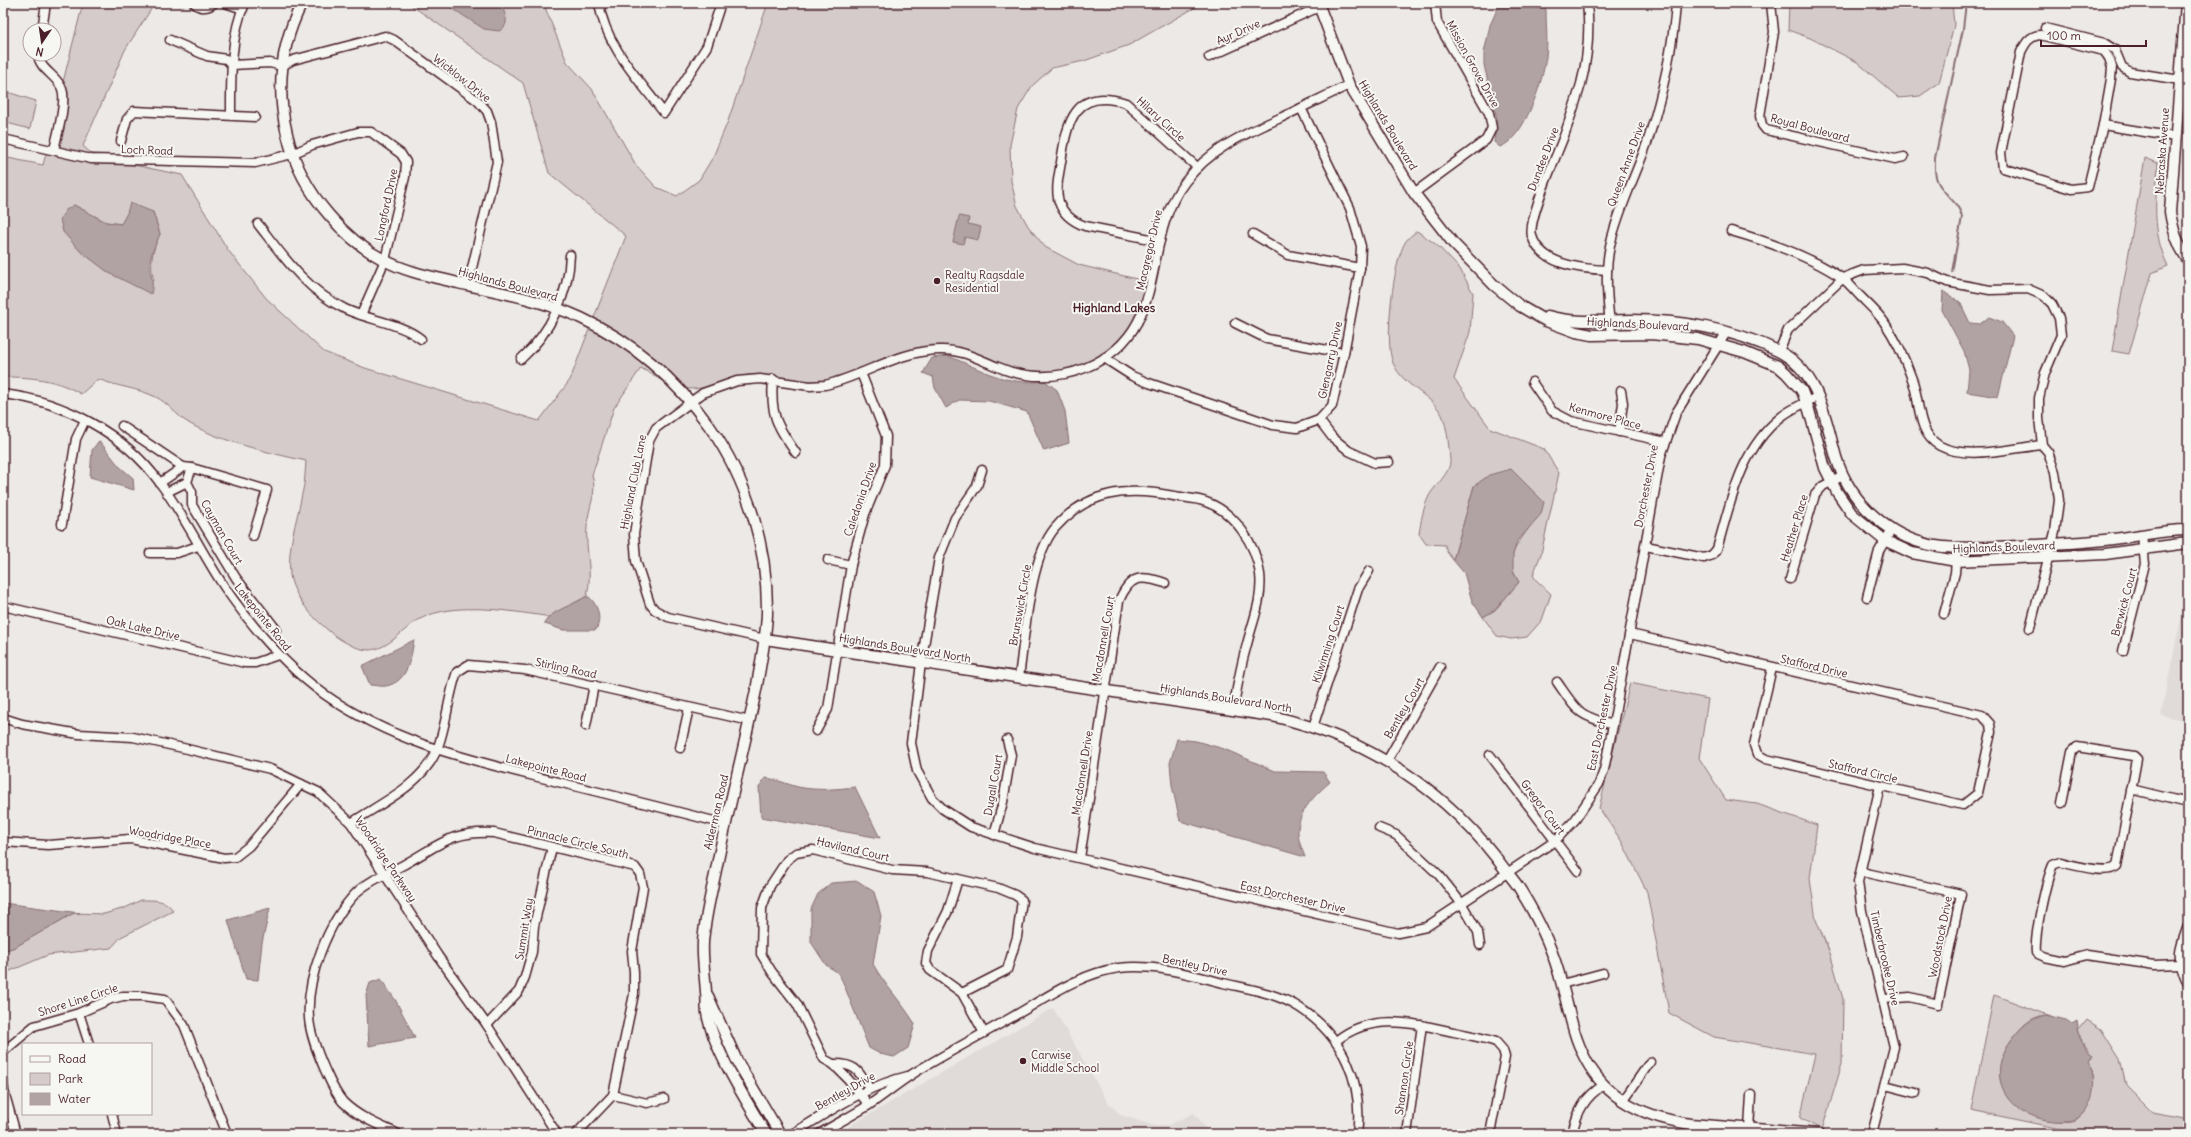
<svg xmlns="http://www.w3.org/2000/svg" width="2191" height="1137" viewBox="0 0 2191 1137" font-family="Delius,sans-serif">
	<rect width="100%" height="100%" fill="#ece9e6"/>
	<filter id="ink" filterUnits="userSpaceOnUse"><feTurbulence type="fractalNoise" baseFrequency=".025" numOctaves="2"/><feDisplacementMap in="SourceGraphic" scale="8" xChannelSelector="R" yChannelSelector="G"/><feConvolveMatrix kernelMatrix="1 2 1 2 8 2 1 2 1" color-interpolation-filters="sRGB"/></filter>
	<g filter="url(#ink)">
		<g fill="#e0dad8">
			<path d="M2188,584V690L2185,704L2188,705V721L2161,715Z"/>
			<path d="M1053,1008L1103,1094L1109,1104L1121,1115L1151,1125H1169L1194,1113L1210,1134H836Z"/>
		</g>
		<g fill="#d4cbca" stroke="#8f757a" fill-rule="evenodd">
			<path d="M83,3H155L125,50L83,146L93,155L58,147C62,127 72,101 63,82Z"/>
			<path d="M408,3H545L546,10L567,62L592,89L636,165L656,187L677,196L699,180L713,157L728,121L768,3H1203L1129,45L1084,61L1052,68L1032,86L1018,109L1010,145L1011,181L1017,206L1028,226L1045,247L1079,265L1149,282C1147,289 1146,298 1143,305C1120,358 1062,383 1008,366C978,357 963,342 930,346C893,350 863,373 827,380C801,385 775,373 749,375C733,376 720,383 705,387C699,389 691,389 684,389L593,320L626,236L549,173L523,83Z"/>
			<path d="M1789,3H1952L1954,25L1939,83L1920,96L1899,98L1857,62L1810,38L1788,30Z"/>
			<path d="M4,91L36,101L30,129L3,122Z"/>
			<path d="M46,153L90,163L129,164L182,175L228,250L266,298L324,352L365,368L539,421L570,380L590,327L631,352L669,385L641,368L614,408L592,475C598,493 588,507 587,526C585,550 593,571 587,596L547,618L545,616C509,611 454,601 420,619C403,628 390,649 369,650C356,650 338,639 329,631C313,618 293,596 290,575C287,547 297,521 302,494C305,484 305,472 306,461C270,453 218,441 187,422C176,415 168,403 156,397C137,388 118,387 98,379L81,394C56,379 32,377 3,377V157L43,165ZM74,205L106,222L122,224L128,213L153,212L160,234C152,252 149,262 154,281Z"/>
			<path d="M2145,158L2158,163C2156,200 2151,231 2168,266L2152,273L2129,354L2112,351Z"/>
			<path d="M1417,231L1437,245L1460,269L1473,293L1470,332L1454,379L1490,428L1544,449L1559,473L1541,554L1533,575L1536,580L1551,594L1542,620L1527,637L1511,639L1497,636L1483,617L1495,610L1519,582C1504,559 1515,548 1528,529C1533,520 1538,511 1544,502L1511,469L1474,486L1453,560L1447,552L1445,545L1426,544L1419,534C1421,521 1423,508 1429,496C1434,486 1451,473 1450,460C1449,448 1447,419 1439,410C1426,392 1402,385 1393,363C1384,343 1393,259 1406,241C1409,237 1413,234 1417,231Z"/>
			<path d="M1630,683L1708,699L1699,758L1726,800L1757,804L1817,825L1810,879L1816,920L1830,953L1843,999L1842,1064L1822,1130L1800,1118L1815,1054L1714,1037L1669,1013L1647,892L1622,842L1599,808Z"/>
			<path d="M141,900C154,900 167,899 173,911L121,937L111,948L48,955L3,974V951L15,947L74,913L104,914L125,908Z"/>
			<path d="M1994,995L2051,1016C2033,1013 2022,1026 2012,1039C1981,1081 2013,1119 2059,1121C2064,1121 2072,1123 2077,1119C2084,1114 2088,1106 2091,1097C2095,1084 2095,1071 2088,1059L2091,1056L2077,1032L2087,1020L2101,1029L2120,1059L2126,1086L2153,1113L2188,1120V1134H2084L1971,1110Z"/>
		</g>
		<g fill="#b1a2a3" stroke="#886e73">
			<path d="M444,3H501C504,14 512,24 499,31L484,29Z"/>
			<path d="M1500,3H1544L1546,10C1546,25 1548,42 1546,57C1543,81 1525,138 1500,147L1494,142L1497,119L1484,65V53L1490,25Z"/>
			<path d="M130,203L153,212L160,234C156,244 149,256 150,267C151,279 154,280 151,294L109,273L80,251L63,232L60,219L66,210L74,205L106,222L121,224L127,213Z"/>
			<path d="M959,216L969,218L968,224L981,227L978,240L965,237L963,244L953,242Z"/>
			<path d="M1943,291L1960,302L1970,323L1980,324L1989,317L2002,322L2013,336L1998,397L1967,392L1969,370L1964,351L1942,310Z"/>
			<path d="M948,356C984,370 1004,386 1045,381L1057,390L1065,411L1069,443L1044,451L1027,412L989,401L959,400L946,408L935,388L933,377L923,373L932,358Z"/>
			<path d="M98,442L101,443L119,466L133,478L134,490L90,477L92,450Z"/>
			<path d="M1511,469L1544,502L1541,514L1517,542L1513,554V572L1519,582L1495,610L1483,617L1472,601L1464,573L1453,560L1474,486L1489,475Z"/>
			<path d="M585,597H589C598,605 602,618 596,630H563L545,624V622C552,610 574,605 585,597Z"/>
			<path d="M414,640C411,658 408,682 386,686C382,687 375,685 370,685L362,666Z"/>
			<path d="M1177,739L1196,741L1224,749L1275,771L1323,772L1330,782C1315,795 1298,811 1298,832C1298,840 1302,849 1305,857L1180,821L1172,786L1170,763Z"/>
			<path d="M765,778C777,779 786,784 798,787C817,791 837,789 855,787L880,838L761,817L759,787Z"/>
			<path d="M858,881L874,892L881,916L873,964C885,986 902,1002 915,1024L908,1048L894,1057L880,1054L869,1048L842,980L837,972L826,965L811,942V909L818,894L831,883Z"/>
			<path d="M3,903L80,913H74L15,947L3,951Z"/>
			<path d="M270,908L262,943L258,980L246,979L228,920Z"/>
			<path d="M381,979L396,1001L415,1038L369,1046L366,995L370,983Z"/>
			<path d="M2046,1015L2066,1020L2072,1024L2077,1021L2078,1027L2077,1032L2086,1050L2092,1054L2088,1059C2098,1079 2095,1110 2074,1120C2024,1129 1976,1087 2012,1039C2022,1026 2029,1019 2046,1015Z"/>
		</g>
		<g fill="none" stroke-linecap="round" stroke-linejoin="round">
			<path stroke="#886e73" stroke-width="2" d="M1952,272L1962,217C1960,203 1942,194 1937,180C1934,173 1935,165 1935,158L1963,29L1966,3"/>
			<g stroke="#4a1f2b" stroke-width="11">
				<g id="minor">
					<path d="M194,3C200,9 208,8 214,3"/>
					<path d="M225,3L243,9"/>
					<path d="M599,3C605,45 639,80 664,113L707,46L721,3"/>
					<path d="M1587,3C1590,31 1588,57 1581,84C1576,101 1570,119 1564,136C1557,155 1527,220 1532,236C1540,265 1582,269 1607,270"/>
					<path d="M1771,3L1774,32L1760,116L1762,125L1766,130L1895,159L1904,157"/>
					<path d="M2045,28L2104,43L2115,50L2122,67L2130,72L2180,80"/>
					<path d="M42,30L46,3"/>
					<path d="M2040,35L2104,51L2109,58L2112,67L2111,79L2103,125L2088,187L2071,189L2003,168L2001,153L2021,52C2025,44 2029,36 2040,35Z"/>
					<path d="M170,40L207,56L226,59L232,65L270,63L282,66L293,60L385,36L394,40L478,101L487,111L491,122L497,162L468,285"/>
					<path d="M38,54C39,70 57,75 62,89C67,102 57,135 54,150"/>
					<path d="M1209,57L1319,7"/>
					<path d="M231,115C231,80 230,35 245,3"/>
					<path d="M2103,125L2175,137"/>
					<path d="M3,139L91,159L255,163L292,154L312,145L358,132H371L401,154L406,162L405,177L385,260L361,315"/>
					<path d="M121,141L127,119L134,111L255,117"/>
					<path d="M1414,193L1486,140L1492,128L1489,113L1437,22L1435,3"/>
					<path d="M258,224C283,256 306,290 345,309C368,320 401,323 421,339"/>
					<path d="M1731,231C1766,241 1811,257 1842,278C1849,283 1855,291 1861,297C1869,305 1878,313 1884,322C1896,339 1905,359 1912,379C1921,402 1916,433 1940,446C1966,460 2013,448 2042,445"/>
					<path d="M1253,234L1288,255L1360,268"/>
					<path d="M1160,241L1085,226C1074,222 1063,214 1059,202C1055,189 1059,175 1061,162C1067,121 1075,87 1126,103L1197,167"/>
					<path d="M1235,323L1267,339L1344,353"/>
					<path d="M1611,334C1608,306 1604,274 1610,246C1618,209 1636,176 1648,140C1662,96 1673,49 1676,3"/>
					<path d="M1779,351L1788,330L1843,278L1864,270L1902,268L1928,273L1947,282L1990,290L2028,289L2044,296L2052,304L2059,318L2061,335L2045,373L2039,398V418L2042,445L2048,452L2055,472L2059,500L2055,532L2030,628"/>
					<path d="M1104,358L1132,376L1149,383L1273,425L1297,428L1319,420L1332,406L1344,353L1360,268L1361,246L1350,208L1301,108"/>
					<path d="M521,359C550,333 569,294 570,255"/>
					<path d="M773,379C770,414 776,425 796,453"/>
					<path d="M1532,382L1552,411L1571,421L1666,442"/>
					<path d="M3,394C63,401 124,433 160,483C185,516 202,554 225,588C253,628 284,665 324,694C395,744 471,760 554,781C611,795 668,809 725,824"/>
					<path d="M1319,420L1332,437L1349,451L1375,463L1389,462"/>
					<path d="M122,426L183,467L192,468L187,482L192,492V505L236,578L276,629"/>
					<path d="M1619,432L1623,403L1621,391"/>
					<path d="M192,468L267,490L253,536"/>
					<path d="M982,470L977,486L955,518L939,558L921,663L911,743L917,771L932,798L943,809L971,827L1035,848L1398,933L1426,927L1555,841L1575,820L1599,784L1604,770L1613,725L1661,456L1676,413L1726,333"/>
					<path d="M160,483L183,467"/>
					<path d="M167,492L187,482"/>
					<path d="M62,524L76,439L85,420"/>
					<path d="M1646,546L1704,558L1712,555L1717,549C1731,501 1740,450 1781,417C1792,408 1806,403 1818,396"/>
					<path d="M150,553H177L198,546"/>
					<path d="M828,560L851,565"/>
					<path d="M1790,579L1815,495L1823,486L1843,476"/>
					<path d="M1867,597L1879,551L1892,529"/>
					<path d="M3,606L245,663H255L278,655"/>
					<path d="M1944,614L1955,573L1957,547"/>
					<path d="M1630,634L1982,715L1990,724L1991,732L1978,793L1963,805L1766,759L1757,754L1754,745L1772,668"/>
					<path d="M765,639L668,617L655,610L650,604L636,561L634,534L649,441L656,428L703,393L737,381L760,379L810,386L825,385C864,376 898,351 939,350C961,349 978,359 998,367C1025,379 1058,379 1085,368C1174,331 1138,243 1185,182C1209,150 1242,135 1278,119C1302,108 1325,96 1349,85"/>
					<path d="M2123,651L2145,564L2142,535"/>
					<path d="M1019,677C1025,637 1029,559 1055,528C1088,490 1127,487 1174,496C1184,498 1196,498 1206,502C1235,512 1256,545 1260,574C1263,600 1252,623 1246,648C1240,668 1237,689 1233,710"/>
					<path d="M1557,682C1578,712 1577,715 1613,725"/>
					<path d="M3,718L22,724L79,734L133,737L183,748L270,769L318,792L351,823L438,956L487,1025L557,1134"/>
					<path d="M586,726L594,685"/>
					<path d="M1313,727L1358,589L1369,571"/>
					<path d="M816,731L828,709L851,565L865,514L885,465L886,436L861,373"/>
					<path d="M680,748L689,708"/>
					<path d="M1490,755L1578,871"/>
					<path d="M1387,761L1440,667"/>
					<path d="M2131,789L2188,803"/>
					<path d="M2062,803L2072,752L2077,747L2134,756L2137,759L2117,866C2107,875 2074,865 2060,862L2053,865C2046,881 2034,935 2036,953L2045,957L2064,961L2087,955L2154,965L2179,964"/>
					<path d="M351,823C381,803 420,786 436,752C446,730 448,696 457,672L468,665L525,670L750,721"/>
					<path d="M1379,828L1396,835L1439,875L1462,904L1478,932L1480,945"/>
					<path d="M994,835L1003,802L1011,755L1007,740"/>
					<path d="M3,842L48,845L131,839L224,858L235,857L249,846L301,784"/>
					<path d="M1080,858L1119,601C1130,575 1140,575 1165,583"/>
					<path d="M1862,872L1961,894L1938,1004L1910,997L1884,999"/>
					<path d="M958,879L948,911L928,951L926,963L930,970L962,993L984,1033"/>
					<path d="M2188,926C2178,952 2176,958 2188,984"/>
					<path d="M1562,984L1603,973"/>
					<path d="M79,1013L89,1044"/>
					<path d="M487,1025L519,991L525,977L532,952L534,926L552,847"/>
					<path d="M1336,1041C1371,1012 1413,1023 1454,1032C1467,1035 1482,1037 1496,1042L1503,1050L1505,1057L1490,1134"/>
					<path d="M3,1052L34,1026L79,1013L111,999L123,996H143L165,999L184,1025L227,1134"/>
					<path d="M833,1064L824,1059L797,1004L772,972L761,954L762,908L770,886L787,860L796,853L813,850L892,870L927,872L998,888L1015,895L1022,900L1017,937L1007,970L962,993"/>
					<path d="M3,1081L4,1091L16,1134"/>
					<path d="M1885,1085L1916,1093"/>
					<path d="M613,1095L647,1103L664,1099"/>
					<path d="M1623,1101L1650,1062"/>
					<path d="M869,1105L848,1079L833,1064C856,1063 859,1072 870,1089"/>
					<path d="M112,1114L117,1134"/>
					<path d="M1749,1129L1751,1095"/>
					<path d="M398,1134C379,1125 358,1117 343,1102C335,1093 330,1081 325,1070C318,1054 310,1035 309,1018C306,978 328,922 356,893C369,880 389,873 405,864C441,844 451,831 494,833L635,867L640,874L643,887L632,951L634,972V994L613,1095L576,1134"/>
					<path d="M792,1134C829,1112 865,1086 908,1076"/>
					<path d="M819,1134C836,1124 853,1115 869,1105C884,1095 898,1083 914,1073C947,1053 981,1035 1014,1016C1047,997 1081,973 1119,968C1155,964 1189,974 1223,983C1249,989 1277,993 1300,1008C1343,1036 1364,1083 1357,1134"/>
					<path d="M1407,1134L1422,1025"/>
					<path d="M1572,1134C1577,1112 1585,1096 1604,1085"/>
					<path d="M1872,1134L1894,1047L1862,911L1858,882L1880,786"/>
				</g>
			</g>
			<g stroke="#4a1f2b" stroke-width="13">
				<g id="tertiary">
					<path d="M302,3C281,44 276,89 287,134C294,164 309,192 329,215C344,233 363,249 384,260C406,272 434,277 458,283C500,292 542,300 581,318C633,342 677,381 710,427C748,481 768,548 767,614C766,638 761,661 757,685C745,745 729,805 717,865C712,890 705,916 703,942C702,959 705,975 706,992C707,999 706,1006 707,1013C714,1051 746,1100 766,1134"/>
					<path d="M1318,3L1349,85L1414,193L1453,243L1494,285L1520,306L1546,321L1576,332L1592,335L1651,334L1698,339L1744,352L1778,366L1786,373L1802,391L1809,410L1825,468L1837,492L1852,514L1884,540L1912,553L1956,561L2105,554L2188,543"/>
					<path d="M2186,3L2170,212C2173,230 2177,244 2188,260"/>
					<path d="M1548,316C1576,324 1603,320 1631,320C1680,320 1734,329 1778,351C1819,371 1825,418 1836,457C1850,504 1893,542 1943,547C1967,549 1994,547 2018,546C2050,544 2081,543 2113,539C2138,536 2163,530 2188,530"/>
					<path d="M765,639L1272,716C1367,738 1449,791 1506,871C1511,877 1517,884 1521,891C1539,920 1554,952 1562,985C1568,1005 1571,1026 1579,1045C1599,1096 1639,1116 1690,1124L1819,1134"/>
					<path d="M708,996L737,1061L780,1134"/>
				</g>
			</g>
			<use href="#minor" stroke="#f6f6f2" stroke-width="8"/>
			<use href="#tertiary" stroke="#f6f6f2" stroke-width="10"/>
		</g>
	</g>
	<g fill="#4a1f2b" stroke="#f6f6f2" stroke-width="1.5">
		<circle cx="937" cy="281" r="4"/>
		<circle cx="1023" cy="1061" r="4"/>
	</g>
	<g text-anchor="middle" stroke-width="4" stroke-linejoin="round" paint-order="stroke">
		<g font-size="11" fill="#4a1f2b" stroke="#f6f6f2">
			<text transform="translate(1238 32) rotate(-24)" y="4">Ayr Drive</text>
			<text transform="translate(1473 64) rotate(61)" y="4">Mission Grove Drive</text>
			<text transform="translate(462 78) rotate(38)" y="4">Wicklow Drive</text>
			<text transform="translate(1161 119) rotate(42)" y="4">Hilary Circle</text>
			<text transform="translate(1388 125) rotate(59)" y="4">Highlands Boulevard</text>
			<text transform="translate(1810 128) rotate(15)" y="4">Royal Boulevard</text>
			<text transform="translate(147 150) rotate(2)" y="4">Loch Road</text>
			<text transform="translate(2162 151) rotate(-86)" y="4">Nebraska Avenue</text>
			<text transform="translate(1543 159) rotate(-69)" y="4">Dundee Drive</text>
			<text transform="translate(1626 164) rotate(-70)" y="4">Queen Anne Drive</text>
			<text transform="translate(386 205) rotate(-78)" y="4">Longford Drive</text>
			<text transform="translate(1149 250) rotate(-77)" y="4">Macgregor Drive</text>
			<text transform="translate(508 284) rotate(15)" y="4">Highlands Boulevard</text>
			<text transform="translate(1638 324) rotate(3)" y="4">Highlands Boulevard</text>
			<text transform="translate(1330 360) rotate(-78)" y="4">Glengarry Drive</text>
			<text transform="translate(1605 416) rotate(15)" y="4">Kenmore Place</text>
			<text transform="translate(633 482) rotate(-79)" y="4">Highland Club Lane</text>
			<text transform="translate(1646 486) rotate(-79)" y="4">Dorchester Drive</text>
			<text transform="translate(860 499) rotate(-71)" y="4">Caledonia Drive</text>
			<text transform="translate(1794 528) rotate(-73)" y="4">Heather Place</text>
			<text transform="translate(222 532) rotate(60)" y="4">Cayman Court</text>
			<text transform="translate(2004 547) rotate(-2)" y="4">Highlands Boulevard</text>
			<text transform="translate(2124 602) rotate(-75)" y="4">Berwick Court</text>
			<text transform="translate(1020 605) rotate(-80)" y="4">Brunswick Circle</text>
			<text transform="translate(263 617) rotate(51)" y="4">Lakepointe Road</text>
			<text transform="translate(143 628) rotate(13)" y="4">Oak Lake Drive</text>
			<text transform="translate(1103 639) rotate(-80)" y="4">Macdonnell Court</text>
			<text transform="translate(1328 644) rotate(-72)" y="4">Kilwinning Court</text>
			<text transform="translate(905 648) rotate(9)" y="4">Highlands Boulevard North</text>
			<text transform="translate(1814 666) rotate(13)" y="4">Stafford Drive</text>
			<text transform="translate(566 668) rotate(12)" y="4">Stirling Road</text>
			<text transform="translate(1226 698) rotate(9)" y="4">Highlands Boulevard North</text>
			<text transform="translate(1404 708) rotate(-60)" y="4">Bentley Court</text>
			<text transform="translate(1602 718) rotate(-78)" y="4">East Dorchester Drive</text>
			<text transform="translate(546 768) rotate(14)" y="4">Lakepointe Road</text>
			<text transform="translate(1863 771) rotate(13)" y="4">Stafford Circle</text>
			<text transform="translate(1082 773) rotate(-81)" y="4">Macdonnell Drive</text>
			<text transform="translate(993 785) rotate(-80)" y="4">Dugall Court</text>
			<text transform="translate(1543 807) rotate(53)" y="4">Gregor Court</text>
			<text transform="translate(716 812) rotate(-77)" y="4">Alderman Road</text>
			<text transform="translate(170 837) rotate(10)" y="4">Woodridge Place</text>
			<text transform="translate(578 842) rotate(14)" y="4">Pinnacle Circle South</text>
			<text transform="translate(853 849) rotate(13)" y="4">Haviland Court</text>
			<text transform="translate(386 859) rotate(56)" y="4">Woodridge Parkway</text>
			<text transform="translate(1293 897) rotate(13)" y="4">East Dorchester Drive</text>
			<text transform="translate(524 929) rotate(-81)" y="4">Summit Way</text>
			<text transform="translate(1940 937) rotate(-79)" y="4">Woodstock Drive</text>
			<text transform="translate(1885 958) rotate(77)" y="4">Timberbrooke Drive</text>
			<text transform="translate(1195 965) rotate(12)" y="4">Bentley Drive</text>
			<text transform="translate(78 1000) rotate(-18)" y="4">Shore Line Circle</text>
			<text transform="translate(1404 1078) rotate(-82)" y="4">Shannon Circle</text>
			<text transform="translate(845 1091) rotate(-29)" y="4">Bentley Drive</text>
		</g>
		<g font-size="11" fill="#4a1f2b" stroke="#f6f6f2" text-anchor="start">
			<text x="945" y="279">Realty Ragsdale<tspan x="945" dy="13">Residential</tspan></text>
			<text x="1031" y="1059">Carwise<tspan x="1031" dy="13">Middle School</tspan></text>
		</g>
		<g font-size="12" font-weight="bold" fill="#4a1f2b" stroke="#f6f6f2">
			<text x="1114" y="312">Highland Lakes</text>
		</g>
	</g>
	<rect width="2191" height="1137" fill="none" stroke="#f6f6f2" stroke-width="16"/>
	<rect x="8" y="8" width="2175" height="1121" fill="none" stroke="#4a1f2b" stroke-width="1.5" filter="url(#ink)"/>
	<rect x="22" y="1043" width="130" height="72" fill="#f6f6f2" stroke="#b1a0a2"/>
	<rect x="30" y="1056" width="20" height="6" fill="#f6f6f2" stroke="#b1a0a2"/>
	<text x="58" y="1063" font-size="12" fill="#4a1f2b">Road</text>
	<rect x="30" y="1073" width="20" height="12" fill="#d4cbca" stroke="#b1a0a2"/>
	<text x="58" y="1083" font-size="12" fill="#4a1f2b">Park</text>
	<rect x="30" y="1093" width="20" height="12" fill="#b1a2a3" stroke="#b1a0a2"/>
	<text x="58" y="1103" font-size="12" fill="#4a1f2b">Water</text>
	<g transform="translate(42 42) rotate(193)"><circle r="19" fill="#f6f6f2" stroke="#b1a0a2"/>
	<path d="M0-3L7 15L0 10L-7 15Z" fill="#4a1f2b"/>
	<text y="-6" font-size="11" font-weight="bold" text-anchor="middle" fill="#4a1f2b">N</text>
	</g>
	<path d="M2041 40v6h105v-6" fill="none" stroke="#4a1f2b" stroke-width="2"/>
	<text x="2047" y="40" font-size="12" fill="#4a1f2b" stroke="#f6f6f2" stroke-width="3" paint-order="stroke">100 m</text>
</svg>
